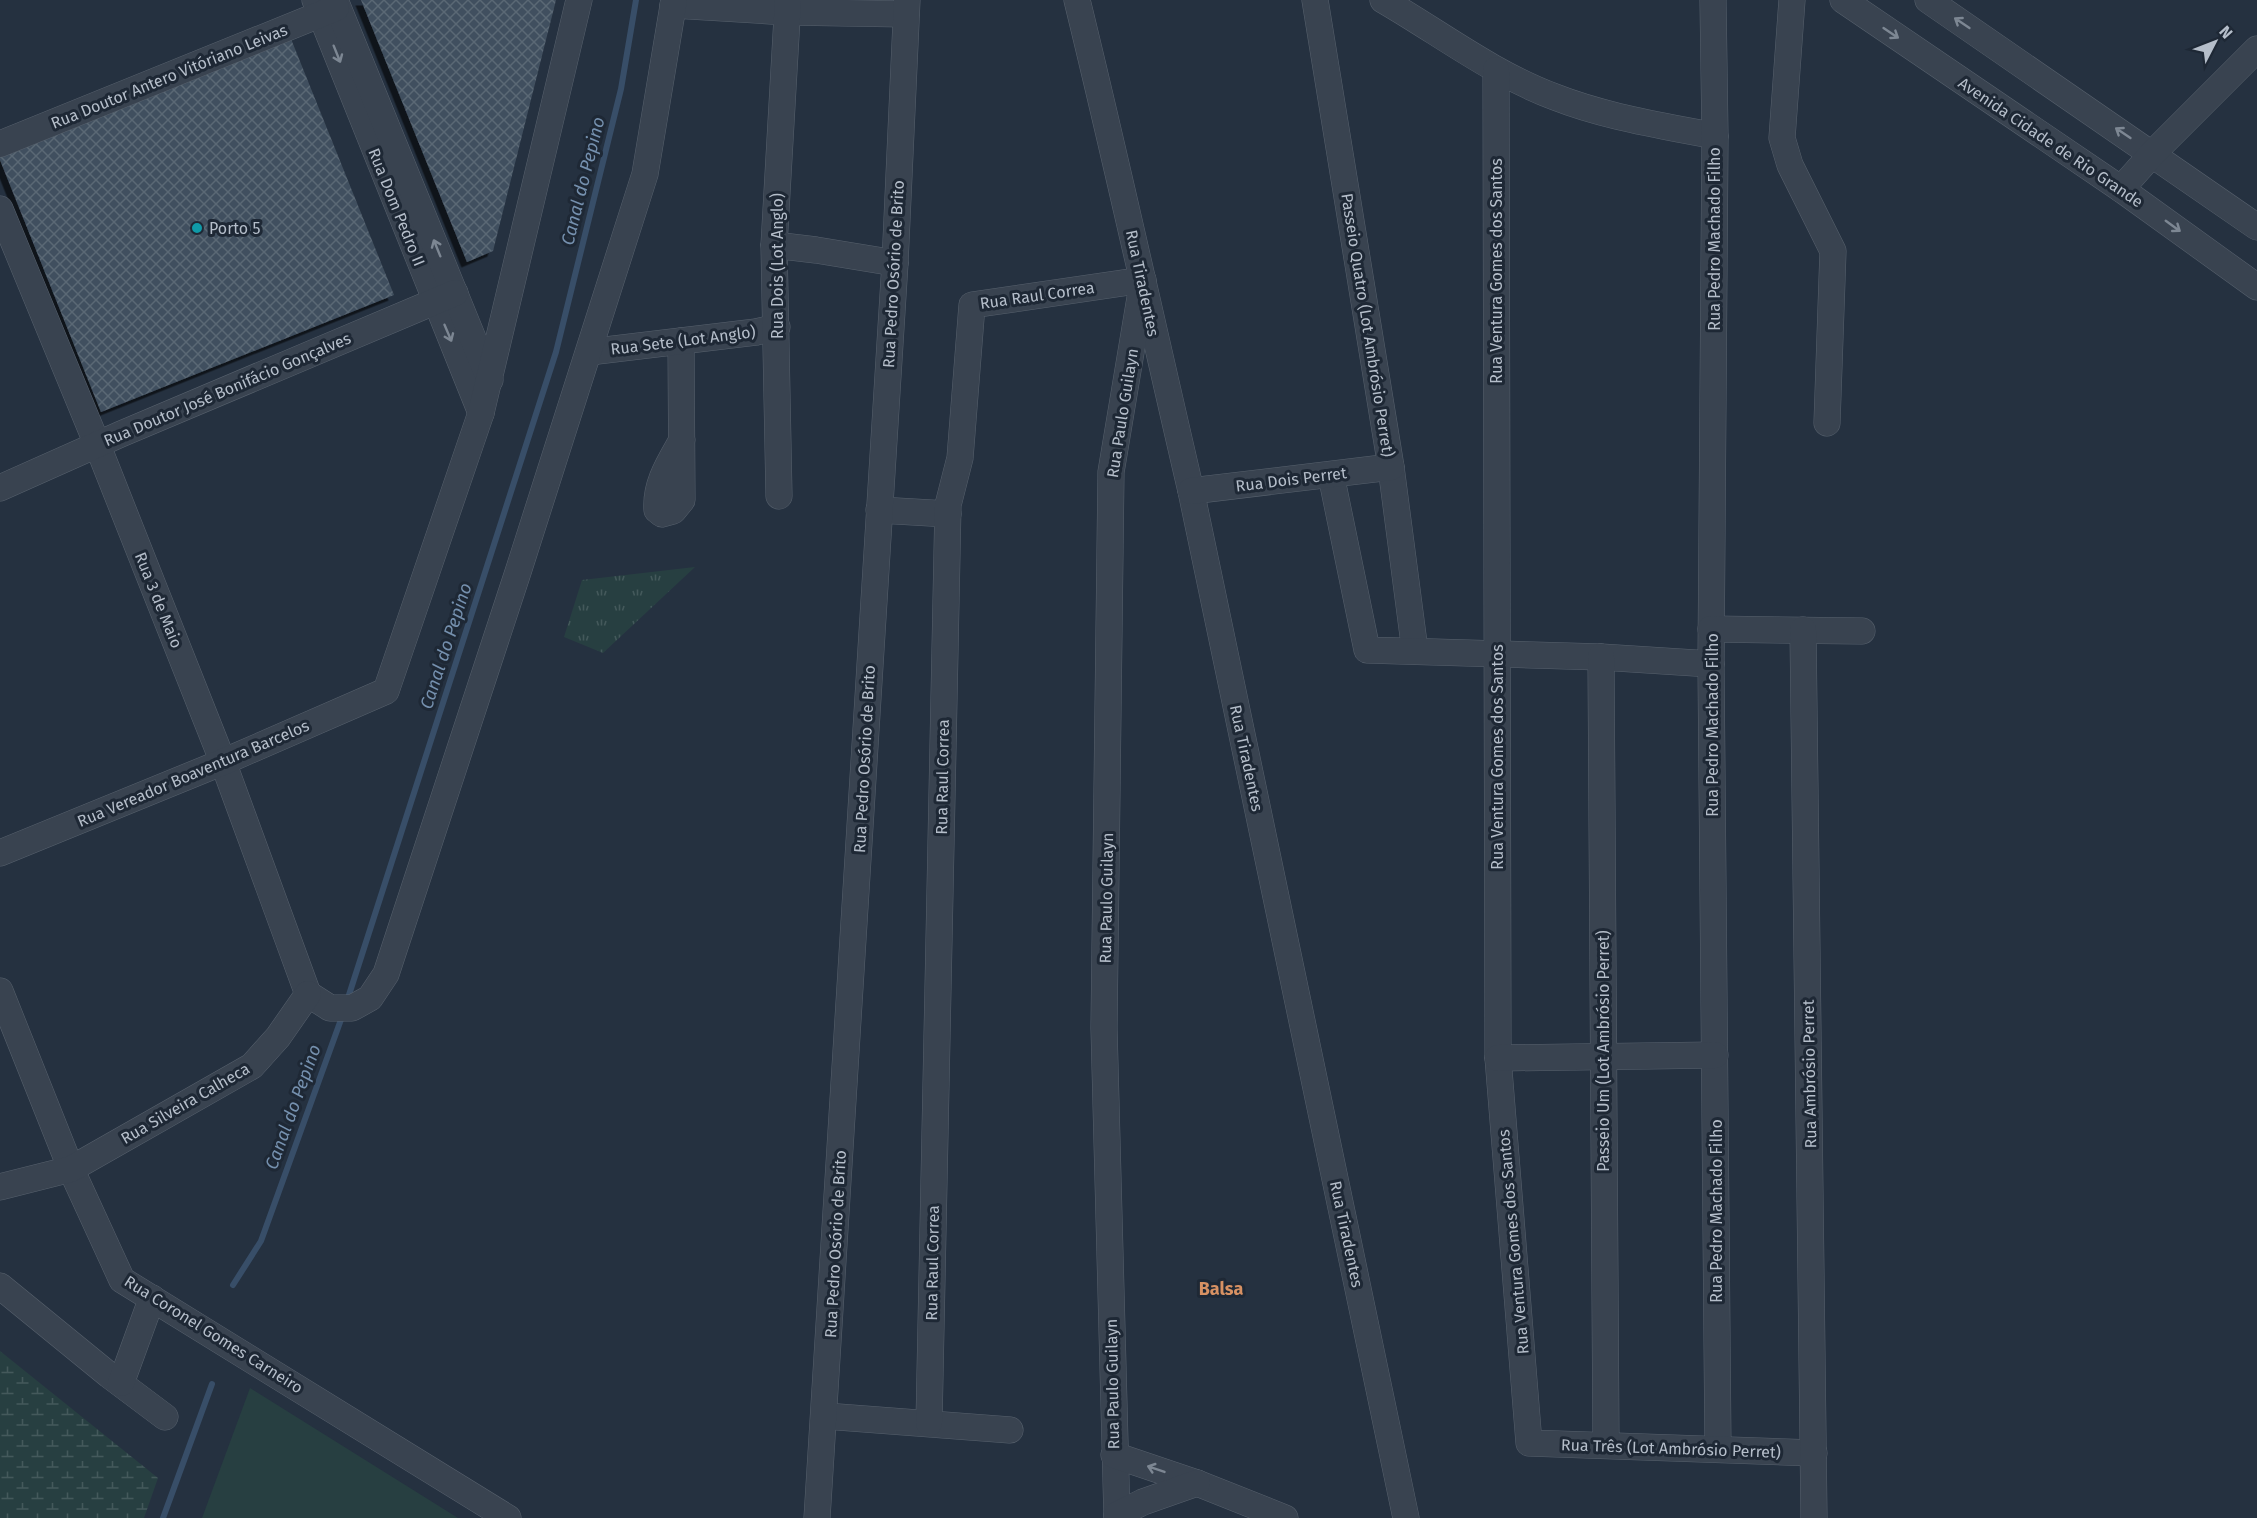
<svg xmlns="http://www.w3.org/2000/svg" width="2257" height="1518" viewBox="0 0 2257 1518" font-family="'Fira Sans',sans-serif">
	<defs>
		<pattern id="wetland-marsh" width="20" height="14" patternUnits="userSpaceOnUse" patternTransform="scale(1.5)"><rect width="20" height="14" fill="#273f41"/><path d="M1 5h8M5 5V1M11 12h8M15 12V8" fill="none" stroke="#44595b"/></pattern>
		<pattern id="park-tufts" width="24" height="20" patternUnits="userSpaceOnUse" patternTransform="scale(1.5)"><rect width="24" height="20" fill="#273f41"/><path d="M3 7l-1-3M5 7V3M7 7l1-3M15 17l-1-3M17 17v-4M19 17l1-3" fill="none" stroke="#44595b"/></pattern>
		<pattern id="building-cross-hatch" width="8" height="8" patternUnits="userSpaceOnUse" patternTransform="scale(1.5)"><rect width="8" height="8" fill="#41505f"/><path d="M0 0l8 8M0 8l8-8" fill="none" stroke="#5a6775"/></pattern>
		<filter id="shadow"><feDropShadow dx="-5.5" dy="5.5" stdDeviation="0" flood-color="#0009"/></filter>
	</defs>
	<rect width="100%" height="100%" fill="#253140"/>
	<path fill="#273f41" d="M250,1388L458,1518H202Z"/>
	<path fill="url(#wetland-marsh)" d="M0,1351L158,1478L144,1518H0Z"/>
	<path fill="url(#park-tufts)" d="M695,567L603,653L564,637L582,580Z"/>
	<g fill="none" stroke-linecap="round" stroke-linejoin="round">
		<g stroke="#384e68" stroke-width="6">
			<path d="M347,1001L556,352L621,89L636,0"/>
			<path d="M233,1285L261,1241L343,1014"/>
			<path d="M163,1518L212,1384"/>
		</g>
	</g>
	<g fill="url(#building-cross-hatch)" filter="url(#shadow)">
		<path d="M361,0H556L493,251L467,262Z"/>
		<path d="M291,39L394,295L101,412L0,160V154Z"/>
	</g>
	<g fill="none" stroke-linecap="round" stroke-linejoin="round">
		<g stroke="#57616d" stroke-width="27">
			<g id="minor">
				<path d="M315,0L481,413"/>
				<path d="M335,0L490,380"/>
				<path d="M1077,0C1117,163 1153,328 1191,491L1406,1518"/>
				<path d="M1315,0L1391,467L1415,651"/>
				<path d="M1383,0C1440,33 1493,74 1555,97C1606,117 1660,125 1715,136"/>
				<path d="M1713,0L1715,136L1711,664L1718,1449"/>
				<path d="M1792,0L1782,138L1790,165L1833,251L1827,423"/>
				<path d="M1843,0L2121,189L2257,287"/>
				<path d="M1928,0L2257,227"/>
				<path d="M673,5L787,12L906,14"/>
				<path d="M1496,70L1498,1058L1529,1443L1814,1453"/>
				<path d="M0,144L336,8"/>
				<path d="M2121,189L2153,153L2257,49"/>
				<path d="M0,209L97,444L223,762L308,994"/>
				<path d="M774,245L816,250L895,263"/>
				<path d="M681,341L682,500L673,511L662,514L657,510C655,484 669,463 682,440"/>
				<path d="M589,352L756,332L777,327"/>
				<path d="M1331,475L1367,650L1601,657L1711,664"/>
				<path d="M0,488L121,434L455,293"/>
				<path d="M1191,491L1391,467"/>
				<path d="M779,496L774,245L788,0"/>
				<path d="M879,510L948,514"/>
				<path d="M1711,629L1862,631"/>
				<path d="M1803,630L1814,1518"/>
				<path d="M1601,657L1606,1445"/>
				<path d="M0,853L223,762L386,691L481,413L579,0"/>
				<path d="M0,991L71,1169L122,1280L508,1518"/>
				<path d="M308,994L330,1008H352L370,998L386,974L518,572L645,174L674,0"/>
				<path d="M1498,1058L1715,1055"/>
				<path d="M0,1187L71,1169L252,1066L278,1037L308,994"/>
				<path d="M0,1286L109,1375L165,1417"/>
				<path d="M121,1383L152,1298"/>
				<path d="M825,1416L1010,1430"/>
				<path d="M929,1423L948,505L960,458L972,305L1143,280L1111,472L1104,1028L1117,1518"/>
				<path d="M1114,1455L1197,1483L1285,1518"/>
				<path d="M1117,1515L1143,1502L1197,1483"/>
				<path d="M817,1518L895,263L907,0"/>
			</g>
		</g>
		<use href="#minor" stroke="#394350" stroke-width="26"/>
	</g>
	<defs><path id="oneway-shaft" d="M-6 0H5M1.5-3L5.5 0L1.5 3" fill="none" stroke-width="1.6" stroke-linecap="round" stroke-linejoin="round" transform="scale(1.5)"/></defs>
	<g stroke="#7d8793">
		<use href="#oneway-shaft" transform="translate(1962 23) rotate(-146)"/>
		<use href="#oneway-shaft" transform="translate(1891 33) rotate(34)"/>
		<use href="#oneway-shaft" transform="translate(337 54) rotate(68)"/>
		<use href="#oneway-shaft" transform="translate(2123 133) rotate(-146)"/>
		<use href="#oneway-shaft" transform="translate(2173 226) rotate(36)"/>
		<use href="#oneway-shaft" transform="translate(437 248) rotate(-112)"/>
		<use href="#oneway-shaft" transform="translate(448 333) rotate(67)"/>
		<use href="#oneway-shaft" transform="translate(1156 1469) rotate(-161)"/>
	</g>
	<circle fill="#0f9aa8" stroke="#1e2835" stroke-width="2" cx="197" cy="228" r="6"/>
	<g text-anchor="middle" stroke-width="6" stroke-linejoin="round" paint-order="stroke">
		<g font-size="16" fill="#b5beca" stroke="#1e2835">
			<text transform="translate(169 76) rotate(-22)" y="6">Rua Doutor Antero Vitóriano Leivas</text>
			<text transform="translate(2051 142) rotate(34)" y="6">Avenida Cidade de Rio Grande</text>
			<text transform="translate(397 207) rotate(68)" y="6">Rua Dom Pedro II</text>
			<text transform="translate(1714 239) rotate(-90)" y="6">Rua Pedro Machado Filho</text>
			<text transform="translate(777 266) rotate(-90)" y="6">Rua Dois (Lot Anglo)</text>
			<text transform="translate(1496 271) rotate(-90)" y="6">Rua Ventura Gomes dos Santos</text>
			<text transform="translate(893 274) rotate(-87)" y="6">Rua Pedro Osório de Brito</text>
			<text transform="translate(1143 283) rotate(78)" y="6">Rua Tiradentes</text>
			<text transform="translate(1037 295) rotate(-8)" y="6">Rua Raul Correa</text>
			<text transform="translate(1368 325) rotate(81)" y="6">Passeio Quatro (Lot Ambrósio Perret)</text>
			<text transform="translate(683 340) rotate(-7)" y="6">Rua Sete (Lot Anglo)</text>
			<text transform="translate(227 389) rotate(-23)" y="6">Rua Doutor José Bonifácio Gonçalves</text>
			<text transform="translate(1122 413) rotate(-81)" y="6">Rua Paulo Guilayn</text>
			<text transform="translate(1291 479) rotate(-7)" y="6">Rua Dois Perret</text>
			<text transform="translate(159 600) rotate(68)" y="6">Rua 3 de Maio</text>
			<text transform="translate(1712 725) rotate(-90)" y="6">Rua Pedro Machado Filho</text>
			<text transform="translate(1497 757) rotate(-90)" y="6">Rua Ventura Gomes dos Santos</text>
			<text transform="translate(1247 758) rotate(78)" y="6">Rua Tiradentes</text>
			<text transform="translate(864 759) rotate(-87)" y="6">Rua Pedro Osório de Brito</text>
			<text transform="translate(193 773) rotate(-23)" y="6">Rua Vereador Boaventura Barcelos</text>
			<text transform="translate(942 777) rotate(-89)" y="6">Rua Raul Correa</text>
			<text transform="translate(1106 898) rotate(-89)" y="6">Rua Paulo Guilayn</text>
			<text transform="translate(1603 1051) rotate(-90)" y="6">Passeio Um (Lot Ambrósio Perret)</text>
			<text transform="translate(1809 1074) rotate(-91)" y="6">Rua Ambrósio Perret</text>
			<text transform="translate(185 1103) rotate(-30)" y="6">Rua Silveira Calheca</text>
			<text transform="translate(1716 1211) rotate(-90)" y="6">Rua Pedro Machado Filho</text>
			<text transform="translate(1347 1234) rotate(78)" y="6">Rua Tiradentes</text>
			<text transform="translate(1513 1242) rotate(-95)" y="6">Rua Ventura Gomes dos Santos</text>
			<text transform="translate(835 1244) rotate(-87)" y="6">Rua Pedro Osório de Brito</text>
			<text transform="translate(932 1263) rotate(-89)" y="6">Rua Raul Correa</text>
			<text transform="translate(214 1334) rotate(32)" y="6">Rua Coronel Gomes Carneiro</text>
			<text transform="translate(1112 1384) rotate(-91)" y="6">Rua Paulo Guilayn</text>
			<text transform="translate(1671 1448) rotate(2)" y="6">Rua Três (Lot Ambrósio Perret)</text>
		</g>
		<g font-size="16" fill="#b5beca" stroke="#1e2835" text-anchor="start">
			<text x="209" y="234">Porto 5</text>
		</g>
		<g font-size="18" font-style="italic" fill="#7590ae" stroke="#1e2835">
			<text transform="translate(583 181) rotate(-76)" y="6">Canal do Pepino</text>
			<text transform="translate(446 646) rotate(-72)" y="6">Canal do Pepino</text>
			<text transform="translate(293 1107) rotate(-70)" y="6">Canal do Pepino</text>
		</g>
		<g font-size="18" font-weight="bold" fill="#d79163" stroke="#1e2835">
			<text x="1221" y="1295">Balsa</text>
		</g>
	</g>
	<g transform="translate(2215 42) rotate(48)" stroke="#1e2835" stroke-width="4.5" paint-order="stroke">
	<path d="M0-4.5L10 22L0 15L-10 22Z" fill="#b5beca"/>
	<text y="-9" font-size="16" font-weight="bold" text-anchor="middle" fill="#b5beca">N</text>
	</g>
</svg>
